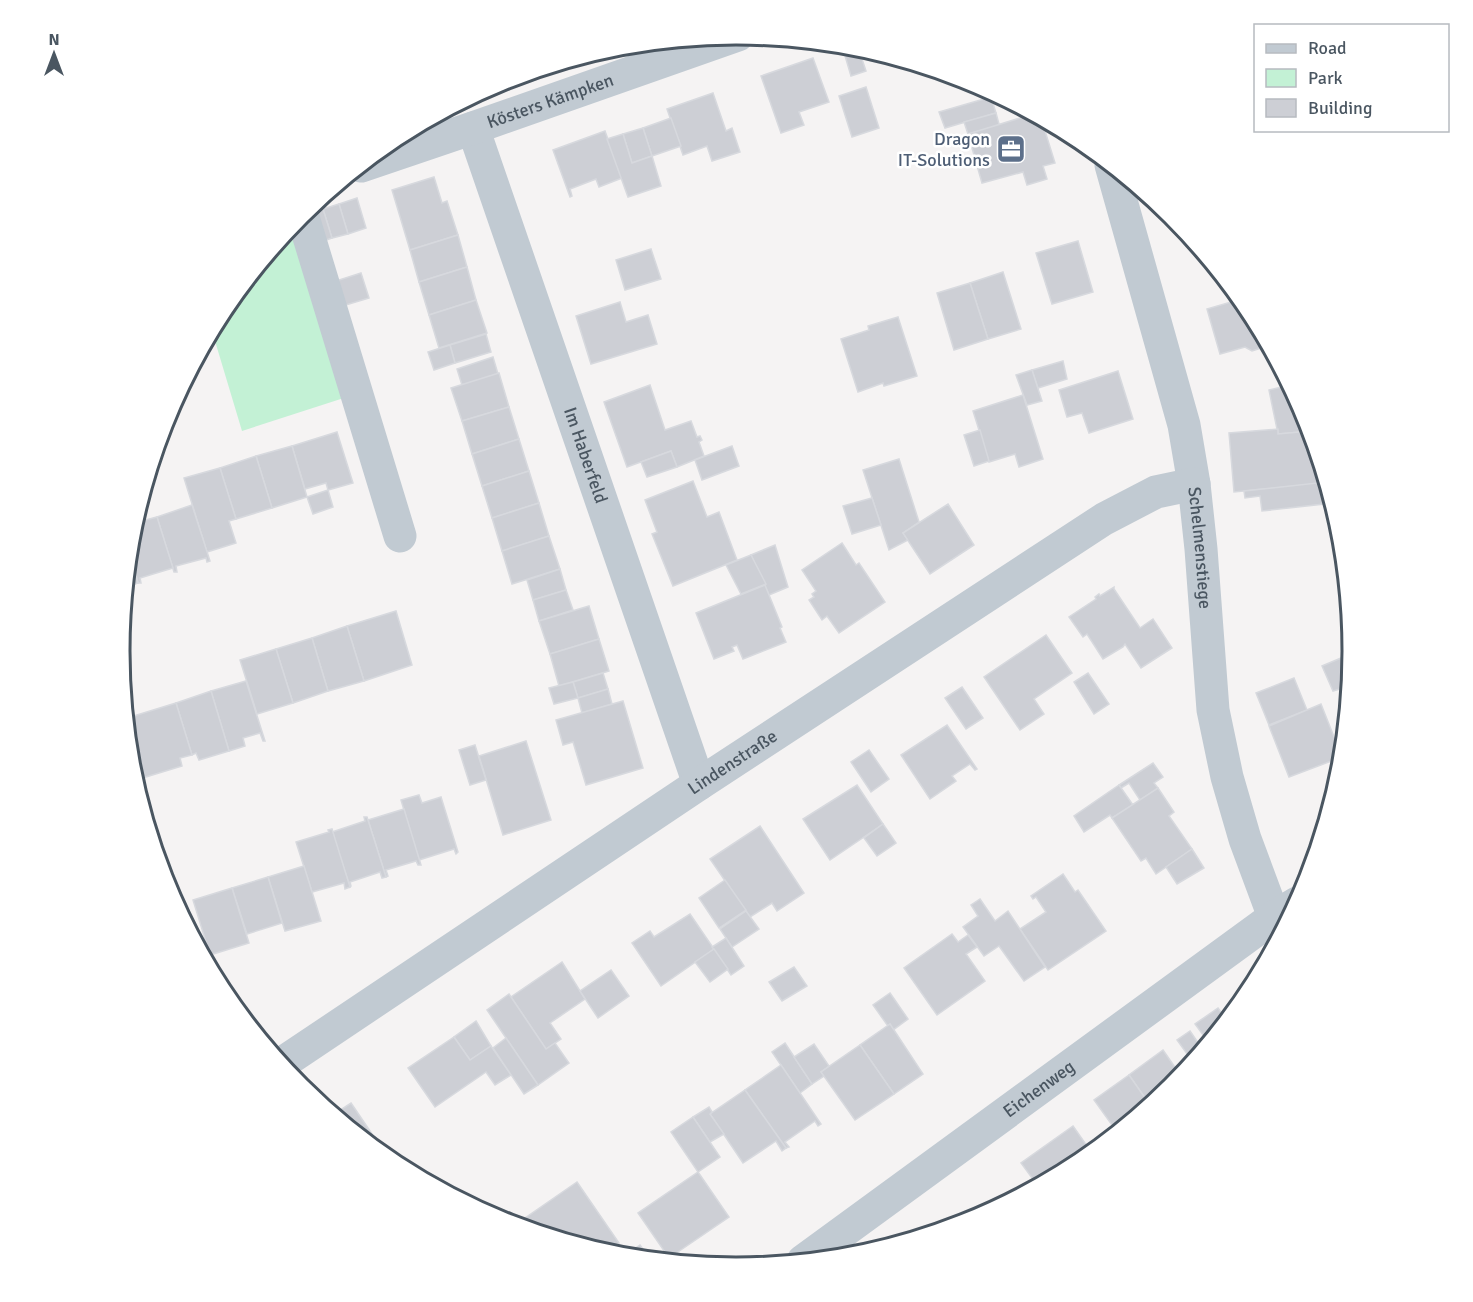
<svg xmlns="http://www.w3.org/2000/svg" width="1473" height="1302" viewBox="0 0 1473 1302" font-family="Signika,sans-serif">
	<rect width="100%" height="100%" fill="#f5f3f3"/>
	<path fill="#c3f1d5" d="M295,221L350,396L242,431L212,331L224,308Z"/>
	<g fill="#cdcfd5" stroke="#d7d9de" stroke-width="1.5">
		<path d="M852,46L858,47L866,71L851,76L843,49Z"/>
		<path d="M813,58L829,102L799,112L804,125L781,133L761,76Z"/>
		<path d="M866,87L879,128L852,137L839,96Z"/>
		<path d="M713,93L726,131L732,128L740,152L712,161L707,146L683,155L667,109Z"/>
		<path d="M991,97L996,113L945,128L939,112Z"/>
		<path d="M996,113L999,124L997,126L968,134L964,122Z"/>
		<path d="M1033,114L1041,118L1055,163L1043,166L1047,179L1027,185L1023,172L982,183L968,134Z"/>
		<path d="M671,118L681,146L652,156L643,128Z"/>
		<path d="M643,128L652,156L632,163L623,134Z"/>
		<path d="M605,131L622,178L599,187L596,179L570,189L572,196L570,197L553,150Z"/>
		<path d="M623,134L632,163L652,156L661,186L628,197L607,139Z"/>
		<path d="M434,177L442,203L447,201L458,235L410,250L392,190Z"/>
		<path d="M357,198L366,228L348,234L339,204Z"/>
		<path d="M339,204L348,234L332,238L323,209Z"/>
		<path d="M323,209L332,238L315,244L306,213Z"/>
		<path d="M458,235L467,267L419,282L410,250Z"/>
		<path d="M1078,241L1093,292L1052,304L1036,253Z"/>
		<path d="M651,249L661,279L625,290L616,260Z"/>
		<path d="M467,267L476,300L429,315L419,282Z"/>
		<path d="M1003,272L1021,329L988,339L970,283Z"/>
		<path d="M361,273L369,298L336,308L339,280Z"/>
		<path d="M970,283L988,339L954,350L937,293Z"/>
		<path d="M1241,299L1249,309L1278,362L1273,363L1268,346L1252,351L1245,347L1220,354L1207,309Z"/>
		<path d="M476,300L487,333L439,348L429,315Z"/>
		<path d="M620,302L626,322L648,315L657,344L591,364L576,316Z"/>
		<path d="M898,317L917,376L884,386L883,383L858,392L841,339L869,330L868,326Z"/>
		<path d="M486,334L491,352L455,363L450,345Z"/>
		<path d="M450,345L455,363L434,370L428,352Z"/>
		<path d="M493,357L498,374L462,385L457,369Z"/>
		<path d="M1063,361L1067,379L1038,388L1032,370Z"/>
		<path d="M1032,370L1042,401L1027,405L1016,375Z"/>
		<path d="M1118,371L1133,419L1089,433L1082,413L1067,417L1059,390Z"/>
		<path d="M499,373L509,407L462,421L451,388Z"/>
		<path d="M650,385L665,430L691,421L697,437L700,436L702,440L699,442L704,456L677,467L671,451L627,467L604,402Z"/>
		<path d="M1290,385L1306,415L1311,431L1278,434L1269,390Z"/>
		<path d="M1023,395L1043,459L1019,467L1015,454L989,462L973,411Z"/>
		<path d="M509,407L519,439L472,454L462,421Z"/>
		<path d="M1278,429V434L1311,431L1323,471L1324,483L1234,492L1229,433Z"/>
		<path d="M980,430L989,461L974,466L964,435Z"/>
		<path d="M337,432L353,483L328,490L326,483L305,489L292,446Z"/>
		<path d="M519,439L529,471L482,486L472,454Z"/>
		<path d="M292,446L307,497L272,508L256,456Z"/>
		<path d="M732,446L739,466L702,480L695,460Z"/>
		<path d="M671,451L677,467L647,477L641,462Z"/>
		<path d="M256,456L272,508L236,519L220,468Z"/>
		<path d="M899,459L919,522L903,533L908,540L889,550L863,470Z"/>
		<path d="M220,468L236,519L229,521L236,543L207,552L184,478Z"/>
		<path d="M529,471L539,503L492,518L482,486Z"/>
		<path d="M693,481L707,517L719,512L737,560L673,586L652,534L657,532L645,500Z"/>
		<path d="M1326,482L1333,503L1262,511L1260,496L1245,498L1244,491Z"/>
		<path d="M328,490L333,507L313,514L307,497Z"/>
		<path d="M872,498L881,525L852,534L843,506Z"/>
		<path d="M539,503L549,536L502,551L492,518Z"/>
		<path d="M948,504L974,545L930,574L903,533Z"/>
		<path d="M192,505L210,561L207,562L206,558L176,566L177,572H174L157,517Z"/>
		<path d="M157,517L173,568L140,578L141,583H138L130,554L132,530L134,523Z"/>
		<path d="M549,536L560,569L512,584L502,551Z"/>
		<path d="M842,543L856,565L859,563L885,602L839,633L827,616L822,620L809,600L814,597L812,594L816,591L802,570Z"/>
		<path d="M775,545L788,587L769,595L751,555Z"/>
		<path d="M130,554L138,583L126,587Z"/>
		<path d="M751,555L766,584L741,594L726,565Z"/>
		<path d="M560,569L566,590L533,600L527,580Z"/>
		<path d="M765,585L782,627L780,628L786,642L743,659L737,645L732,647L734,651L714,659L696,613Z"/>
		<path d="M1114,587V589L1140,628L1153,619L1172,648L1141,668L1125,644L1123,647L1103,659L1087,634L1083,637L1069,617L1096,599L1095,597L1099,594L1100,596Z"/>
		<path d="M566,590L573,610L539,621L533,600Z"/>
		<path d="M589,606L599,639L550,654L539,621Z"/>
		<path d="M396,611L412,665L364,681L347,626Z"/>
		<path d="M347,626L364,681L328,691L312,638Z"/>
		<path d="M1046,635L1072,673L1034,699L1044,714L1020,730L984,677Z"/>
		<path d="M312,638L328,691L293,703L276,649Z"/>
		<path d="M599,639L609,671L559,686L550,654Z"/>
		<path d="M276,649L293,703L257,714L240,660Z"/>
		<path d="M1353,653L1350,686L1333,691L1322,666Z"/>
		<path d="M603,673L608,689L578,698L573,682Z"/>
		<path d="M1088,673L1109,704L1094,714L1074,682Z"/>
		<path d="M1294,678L1307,710L1269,725L1256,693Z"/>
		<path d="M246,681L265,741H263L260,733L243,738L245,746L229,751L211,691Z"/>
		<path d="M573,682L578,698L554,704L549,688Z"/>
		<path d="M962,687L983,718L966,729L945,698Z"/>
		<path d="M608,689L612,704L582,713L578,698Z"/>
		<path d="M211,691L229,751L199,760L196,753L192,755L176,703Z"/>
		<path d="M623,701L643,768L586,785L573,742L563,745L556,720Z"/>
		<path d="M176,703L192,755L180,758L182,766L136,780L131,765L127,718Z"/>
		<path d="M1321,704L1342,757L1289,777L1269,726Z"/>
		<path d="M947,725L977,769L975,770L970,764L952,776L956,781L930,799L901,755Z"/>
		<path d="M526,741L551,820L503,835L479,756Z"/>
		<path d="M475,745L486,780L470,785L459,750Z"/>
		<path d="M869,750L889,779L871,792L851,762Z"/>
		<path d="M1153,763L1163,777L1154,783L1158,788L1140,800L1129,783L1121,788L1119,785Z"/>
		<path d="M857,785L883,824L830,860L803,819Z"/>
		<path d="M1119,785L1133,805L1112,818L1110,815L1084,832L1074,816Z"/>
		<path d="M1158,788L1174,812L1169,816L1192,849L1156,874L1146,858L1141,861L1112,818Z"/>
		<path d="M419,795L422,803L441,797L458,852L456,854L454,849L419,860L401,800Z"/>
		<path d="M404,809L421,865H418L416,861L386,870L388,876L386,877L368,820Z"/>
		<path d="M364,817H367L368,820L386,877L382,878L380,872L350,882L351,886L350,887L332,832L365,821Z"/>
		<path d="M883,824L896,843L877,856L864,838Z"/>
		<path d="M760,826L804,893L777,911L772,903L750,917L710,859Z"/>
		<path d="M332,829L350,887L345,889L344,883L312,892L296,842L329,832L328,830Z"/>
		<path d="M1192,849L1204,868L1177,884L1166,867Z"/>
		<path d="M304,866L321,921L285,931L268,877Z"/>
		<path d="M1063,874L1075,892L1078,890L1106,931L1048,970L1020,929L1046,912L1036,897L1033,899L1031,896Z"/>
		<path d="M268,877L282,923L247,934L232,888Z"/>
		<path d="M725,880L746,910L719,928L699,898Z"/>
		<path d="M232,888L249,943L210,955L193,900Z"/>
		<path d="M980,899L995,921L1008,911L1045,967L1024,981L999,946L984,956L963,927L978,916L971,905Z"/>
		<path d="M746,911L759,929L732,947L720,929Z"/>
		<path d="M690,914L714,949L661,986L632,943L650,931L654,937Z"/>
		<path d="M952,934L958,942L968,935L977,947L966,954L985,981L937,1015L904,968Z"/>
		<path d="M726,938L744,966L731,975L712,947Z"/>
		<path d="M714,949L728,969L710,982L695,962Z"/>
		<path d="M562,962L585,999L550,1023L561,1039L546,1049L511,997Z"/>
		<path d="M794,967L807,986L782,1001L769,982Z"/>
		<path d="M611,970L629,996L598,1018L580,991Z"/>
		<path d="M890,993L908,1019L893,1030L890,1024L888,1026L873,1005Z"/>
		<path d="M509,994L546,1049L555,1043L569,1063L538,1085L487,1010Z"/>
		<path d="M1218,1008L1225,1018L1235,1010L1209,1043L1195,1024Z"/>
		<path d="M476,1021L491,1046L470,1060L454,1037Z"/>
		<path d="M890,1024L923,1074L894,1094L860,1045Z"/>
		<path d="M1190,1031L1203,1050L1193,1062L1177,1040Z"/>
		<path d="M454,1037L470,1060L491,1046L511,1075L495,1085L486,1072L435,1107L408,1068Z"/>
		<path d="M506,1038L538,1085L524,1094L493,1048Z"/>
		<path d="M785,1043L812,1084L800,1093L772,1052Z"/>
		<path d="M814,1044L829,1066L821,1072L824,1076L812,1084L794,1057Z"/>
		<path d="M860,1045L894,1094L855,1120L821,1072Z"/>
		<path d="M1163,1050L1181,1076L1172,1087L1150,1105L1129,1075Z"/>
		<path d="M781,1065L821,1124L818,1126L815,1121L785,1142L789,1147L786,1148L745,1090Z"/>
		<path d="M1129,1075L1150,1105L1117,1132L1094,1100Z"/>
		<path d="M745,1090L786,1148L782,1151L776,1141L743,1163L710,1114Z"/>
		<path d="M351,1103L389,1159L334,1114Z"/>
		<path d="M709,1107L712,1112L710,1114L724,1134L710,1142L693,1117Z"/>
		<path d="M693,1117L720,1157L698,1172L671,1132Z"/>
		<path d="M1073,1126L1092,1153L1079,1164L1038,1186L1021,1163Z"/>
		<path d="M698,1172L729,1217L669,1258L638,1213Z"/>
		<path d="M577,1182L619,1243L605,1252L515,1225Z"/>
		<path d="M640,1245L650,1259L628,1257L627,1254Z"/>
	</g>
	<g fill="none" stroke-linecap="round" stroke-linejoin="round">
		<g stroke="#c1cad2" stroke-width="33">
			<path id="s1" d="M473,128L699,784"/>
			<path id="s2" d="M1111,165L1184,425L1194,484L1201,549L1213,710L1227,777L1245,839L1274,917L1282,932"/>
			<path id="s3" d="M361,166L473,128L738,35"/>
			<path d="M302,214L400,536"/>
			<path id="s4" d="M281,1064L699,784L1104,519L1156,492L1194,484"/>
			<path id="s5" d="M803,1261L1274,917L1297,903"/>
		</g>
	</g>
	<defs>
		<g id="office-square" transform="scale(1.5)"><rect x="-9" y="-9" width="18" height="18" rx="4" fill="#5c6f8a" stroke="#fff"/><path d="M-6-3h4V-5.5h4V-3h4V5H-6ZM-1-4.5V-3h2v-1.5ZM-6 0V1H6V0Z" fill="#fff"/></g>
	</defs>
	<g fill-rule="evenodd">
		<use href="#office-square" x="1011" y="149"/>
	</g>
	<g text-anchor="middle" stroke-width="5" stroke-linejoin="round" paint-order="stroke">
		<g font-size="18" fill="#4a5661" stroke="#fff">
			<text dy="6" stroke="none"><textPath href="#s3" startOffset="200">Kösters Kämpken</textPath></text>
			<text dy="6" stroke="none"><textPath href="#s1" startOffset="346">Im Haberfeld</textPath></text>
			<text dy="6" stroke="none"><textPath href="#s2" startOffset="394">Schelmenstiege</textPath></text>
			<text dy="6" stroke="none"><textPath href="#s4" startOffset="543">Lindenstraße</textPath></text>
			<text dy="6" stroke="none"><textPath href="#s5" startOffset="292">Eichenweg</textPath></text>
		</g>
		<g font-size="18" fill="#4e5e75" stroke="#fff" text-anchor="end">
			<text x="990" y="145">Dragon<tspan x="990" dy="21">IT-Solutions</tspan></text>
		</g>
	</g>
	<path d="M0 0H1473V1302H0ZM130 651a606 606 0 1 1 1212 0a606 606 0 1 1-1212 0Z" fill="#fff" fill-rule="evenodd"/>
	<path fill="none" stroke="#4a5661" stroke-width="3" d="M130 651a606 606 0 1 1 1212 0a606 606 0 1 1-1212 0Z"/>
	<rect x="1254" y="24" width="195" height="108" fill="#ffffff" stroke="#b7bbc0" stroke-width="1.5"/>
	<rect x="1266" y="44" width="30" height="9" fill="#c1cad2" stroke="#b7bbc0" stroke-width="1.5"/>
	<text x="1308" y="54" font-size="18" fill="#4a5661">Road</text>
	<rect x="1266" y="69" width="30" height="18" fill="#c3f1d5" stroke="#b7bbc0" stroke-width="1.5"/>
	<text x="1308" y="84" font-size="18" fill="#4a5661">Park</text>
	<rect x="1266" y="99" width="30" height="18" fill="#cdcfd5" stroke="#b7bbc0" stroke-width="1.5"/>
	<text x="1308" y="114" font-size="18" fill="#4a5661">Building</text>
	<g transform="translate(54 54)" stroke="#ffffff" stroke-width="4.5" paint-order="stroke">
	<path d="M0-4.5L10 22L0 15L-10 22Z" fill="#4a5661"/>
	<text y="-9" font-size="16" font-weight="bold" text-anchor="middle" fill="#4a5661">N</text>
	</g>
</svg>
